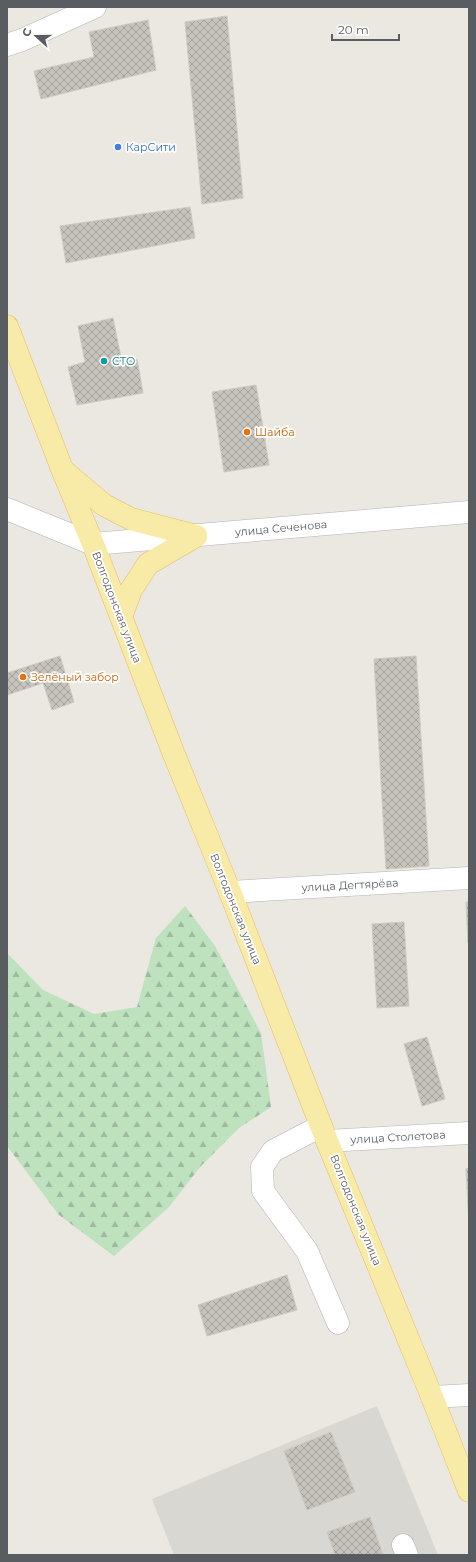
<svg xmlns="http://www.w3.org/2000/svg" width="476" height="1562" viewBox="0 0 476 1562" font-family="Montserrat,sans-serif">
	<defs>
		<pattern id="forest-firs" width="22" height="20" patternUnits="userSpaceOnUse"><rect width="22" height="20" fill="#bee1be"/><path d="M5 1l3.5 6h-7zM16 11l3.5 6h-7z" fill="#9dba9e"/></pattern>
		<pattern id="building-cross-hatch" width="8" height="8" patternUnits="userSpaceOnUse"><rect width="8" height="8" fill="#c6c3bd"/><path d="M0 0l8 8M0 8l8-8" fill="none" stroke="#a4a29d"/></pattern>
	</defs>
	<rect width="100%" height="100%" fill="#eae8e0"/>
	<path fill="#d9d7d2" d="M377,1406L438,1555H174L152,1499Z"/>
	<path fill="url(#forest-firs)" d="M185,906L215,946L261,1033L271,1107L239,1128L200,1167L169,1207L114,1256L59,1215L7,1146V953L43,990L94,1014L137,1007L156,938Z"/>
	<g fill="url(#building-cross-hatch)" stroke="#cec9bf">
		<path d="M227,16L243,198L202,204L185,22Z"/>
		<path d="M148,20L156,70L41,99L34,71L94,57L89,32Z"/>
		<path d="M190,207L195,238L66,263L60,226Z"/>
		<path d="M113,318L122,362L137,359L143,393L77,405L68,367L85,362L78,326Z"/>
		<path d="M256,385L269,465L224,472L212,392Z"/>
		<path d="M60,656L74,702L52,710L43,683L7,695V673Z"/>
		<path d="M416,656L429,866L386,869L374,659Z"/>
		<path d="M466,902H469V943H468Z"/>
		<path d="M404,922L409,1006L377,1008L372,924Z"/>
		<path d="M427,1037L445,1099L422,1106L404,1044Z"/>
		<path d="M469,1168V1225L466,1169Z"/>
		<path d="M287,1275L297,1310L207,1336L198,1305Z"/>
		<path d="M331,1432L355,1492L307,1510L284,1451Z"/>
		<path d="M370,1517L383,1555H335L327,1532Z"/>
	</g>
	<g fill="none" stroke-linecap="round" stroke-linejoin="round">
		<g stroke="#b1b3b7" stroke-width="23">
			<g id="minor">
				<path d="M7,45L22,40L95,7"/>
				<path d="M7,509L93,544L469,512"/>
				<path d="M230,892L469,878"/>
				<path d="M321,1126L273,1151L262,1167L263,1191L307,1251L338,1323"/>
				<path d="M327,1141L469,1133"/>
				<path d="M432,1397L469,1395"/>
				<path d="M403,1545L407,1555"/>
			</g>
		</g>
		<g stroke="#e5be5e" stroke-width="23">
			<g id="major">
				<path d="M7,326L62,469L93,544L173,752L230,892L327,1141L432,1397L469,1491"/>
				<path d="M65,472L104,505L131,519L196,536"/>
				<path d="M121,617L131,590L148,564L196,536"/>
			</g>
		</g>
		<use href="#minor" stroke="#fff" stroke-width="22"/>
		<use href="#major" stroke="#f8eaa7" stroke-width="22"/>
	</g>
	<circle fill="#3f7fe0" stroke="#fff" stroke-width="1.5" cx="118" cy="147" r="4"/>
	<circle fill="#0f9aa8" stroke="#fff" stroke-width="1.5" cx="104" cy="361" r="4"/>
	<g fill="#e8710a" stroke="#fff" stroke-width="1.5">
		<circle cx="247" cy="432" r="4"/>
		<circle cx="23" cy="677" r="4"/>
	</g>
	<g text-anchor="middle" stroke-width="3.5" stroke-linejoin="round" paint-order="stroke">
		<g font-size="11" fill="#366cbe" stroke="#fff" text-anchor="start">
			<text x="126" y="151">КарСити</text>
		</g>
		<g font-size="11" fill="#0d838f" stroke="#fff" text-anchor="start">
			<text x="112" y="365">СТО</text>
		</g>
		<g font-size="11" fill="#c56008" stroke="#fff" text-anchor="start">
			<text x="255" y="436">Шайба</text>
			<text x="31" y="681">Зелёный забор</text>
		</g>
		<g font-size="11" fill="#595c60" stroke="#fff">
			<text transform="translate(281 528) rotate(-5)" y="4">улица Сеченова</text>
			<text transform="translate(117 607) rotate(69)" y="4">Волгодонская улица</text>
			<text transform="translate(350 885) rotate(-3)" y="4">улица Дегтярёва</text>
			<text transform="translate(236 909) rotate(68)" y="4">Волгодонская улица</text>
			<text transform="translate(398 1137) rotate(-3)" y="4">улица Столетова</text>
			<text transform="translate(356 1210) rotate(68)" y="4">Волгодонская улица</text>
		</g>
	</g>
	<rect width="476" height="1562" fill="none" stroke="#595c60" stroke-width="16"/>
	<g transform="translate(36 36) rotate(291)" stroke="#ffffff" stroke-width="3" paint-order="stroke">
	<path d="M0-3L7 15L0 10L-7 15Z" fill="#595c60"/>
	<text y="-6" font-size="11" font-weight="bold" text-anchor="middle" fill="#595c60">С</text>
	</g>
	<path d="M332 34v6h67v-6" fill="none" stroke="#595c60" stroke-width="2"/>
	<text x="338" y="34" font-size="12" fill="#595c60" stroke="#ffffff" stroke-width="3" paint-order="stroke">20 m</text>
</svg>
